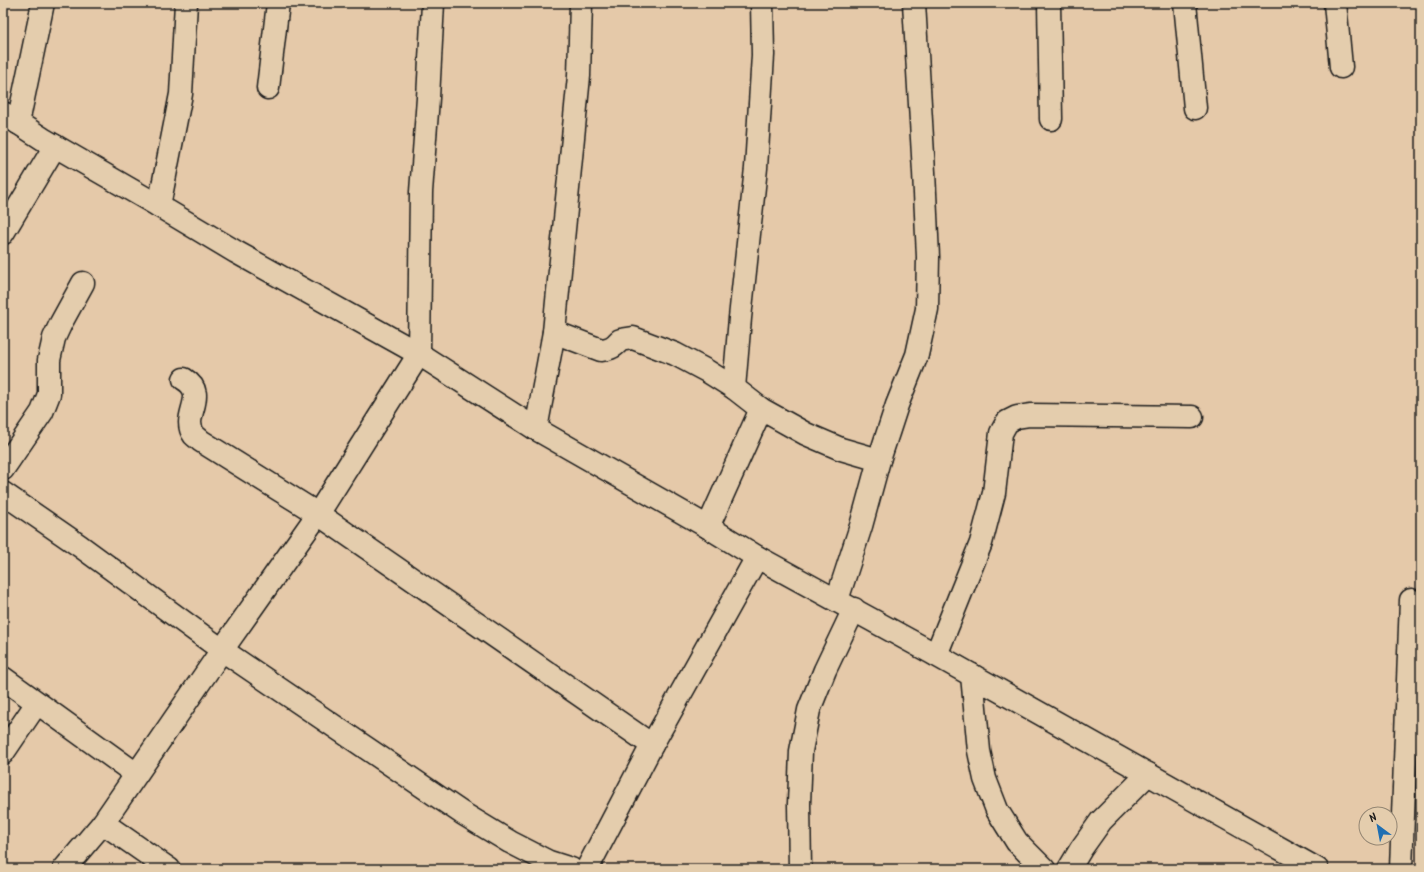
<svg xmlns="http://www.w3.org/2000/svg" width="1424" height="872" viewBox="0 0 1424 872" font-family="Kalam,sans-serif">
	<rect width="100%" height="100%" fill="#e5c9a9"/>
	<filter id="ink" filterUnits="userSpaceOnUse"><feTurbulence type="fractalNoise" baseFrequency=".025" numOctaves="2"/><feDisplacementMap in="SourceGraphic" scale="8" xChannelSelector="R" yChannelSelector="G"/><feConvolveMatrix kernelMatrix="1 2 1 2 8 2 1 2 1" color-interpolation-filters="sRGB"/></filter>
	<g filter="url(#ink)">
		<g fill="none" stroke-linecap="round" stroke-linejoin="round">
			<g stroke="#1c1c1c" stroke-width="25">
				<g id="minor">
					<path d="M1049,3L1051,119"/>
					<path d="M1185,3L1195,108"/>
					<path d="M1335,3L1341,67"/>
					<path d="M268,88L278,3"/>
					<path d="M3,113L43,139L159,206L236,252L419,354L536,429L708,527L757,557L936,655L1317,869"/>
					<path d="M18,123L43,3"/>
					<path d="M159,206L181,94L186,3"/>
					<path d="M3,233L55,146"/>
					<path d="M554,332L601,350C610,349 614,347 620,340L633,338L675,354L707,371L734,388L761,409L806,434L841,449L879,460"/>
					<path d="M184,379C210,395 180,416 194,435C196,437 199,439 201,441L318,514L652,745"/>
					<path d="M734,388L740,318L756,168L763,55L762,3"/>
					<path d="M536,429L554,332L579,76L581,3"/>
					<path d="M3,469L42,412L49,394V360L54,338L61,323L83,283"/>
					<path d="M3,493L80,546L222,650L462,813L510,842L549,862L571,869"/>
					<path d="M708,527L761,409"/>
					<path d="M837,600L861,526L879,460L897,405L917,355L927,309L928,257L924,172L914,3"/>
					<path d="M936,655L981,543L994,493L1001,433L1007,422L1017,417L1030,415L1192,417"/>
					<path d="M972,675L979,751L985,779L997,810L1017,842L1044,869"/>
					<path d="M3,678L136,774"/>
					<path d="M3,753L37,703"/>
					<path d="M103,823L169,869"/>
					<path d="M64,869L103,823L222,650L318,514L419,354L421,192L428,98L433,3"/>
					<path d="M587,869L652,745L757,557"/>
					<path d="M800,869L799,804L801,751L809,710L825,670L854,609"/>
					<path d="M1069,869L1081,849L1101,821L1148,774"/>
					<path d="M1401,869L1411,600"/>
				</g>
			</g>
			<use href="#minor" stroke="#e4cdad" stroke-width="22"/>
		</g>
	</g>
	<rect width="1424" height="872" fill="none" stroke="#e4cdad" stroke-width="16"/>
	<rect x="8" y="8" width="1408" height="856" fill="none" stroke="#1c1c1c" stroke-width="1.5" filter="url(#ink)"/>
	<g transform="translate(1378 826) rotate(328)"><circle r="19" fill="#e4cdad" stroke="#948673"/>
	<path d="M0-3L7 15L0 10L-7 15Z" fill="#1f6fb2"/>
	<text y="-6" font-size="11" font-weight="bold" text-anchor="middle" fill="#1c1c1c">N</text>
	</g>
</svg>
